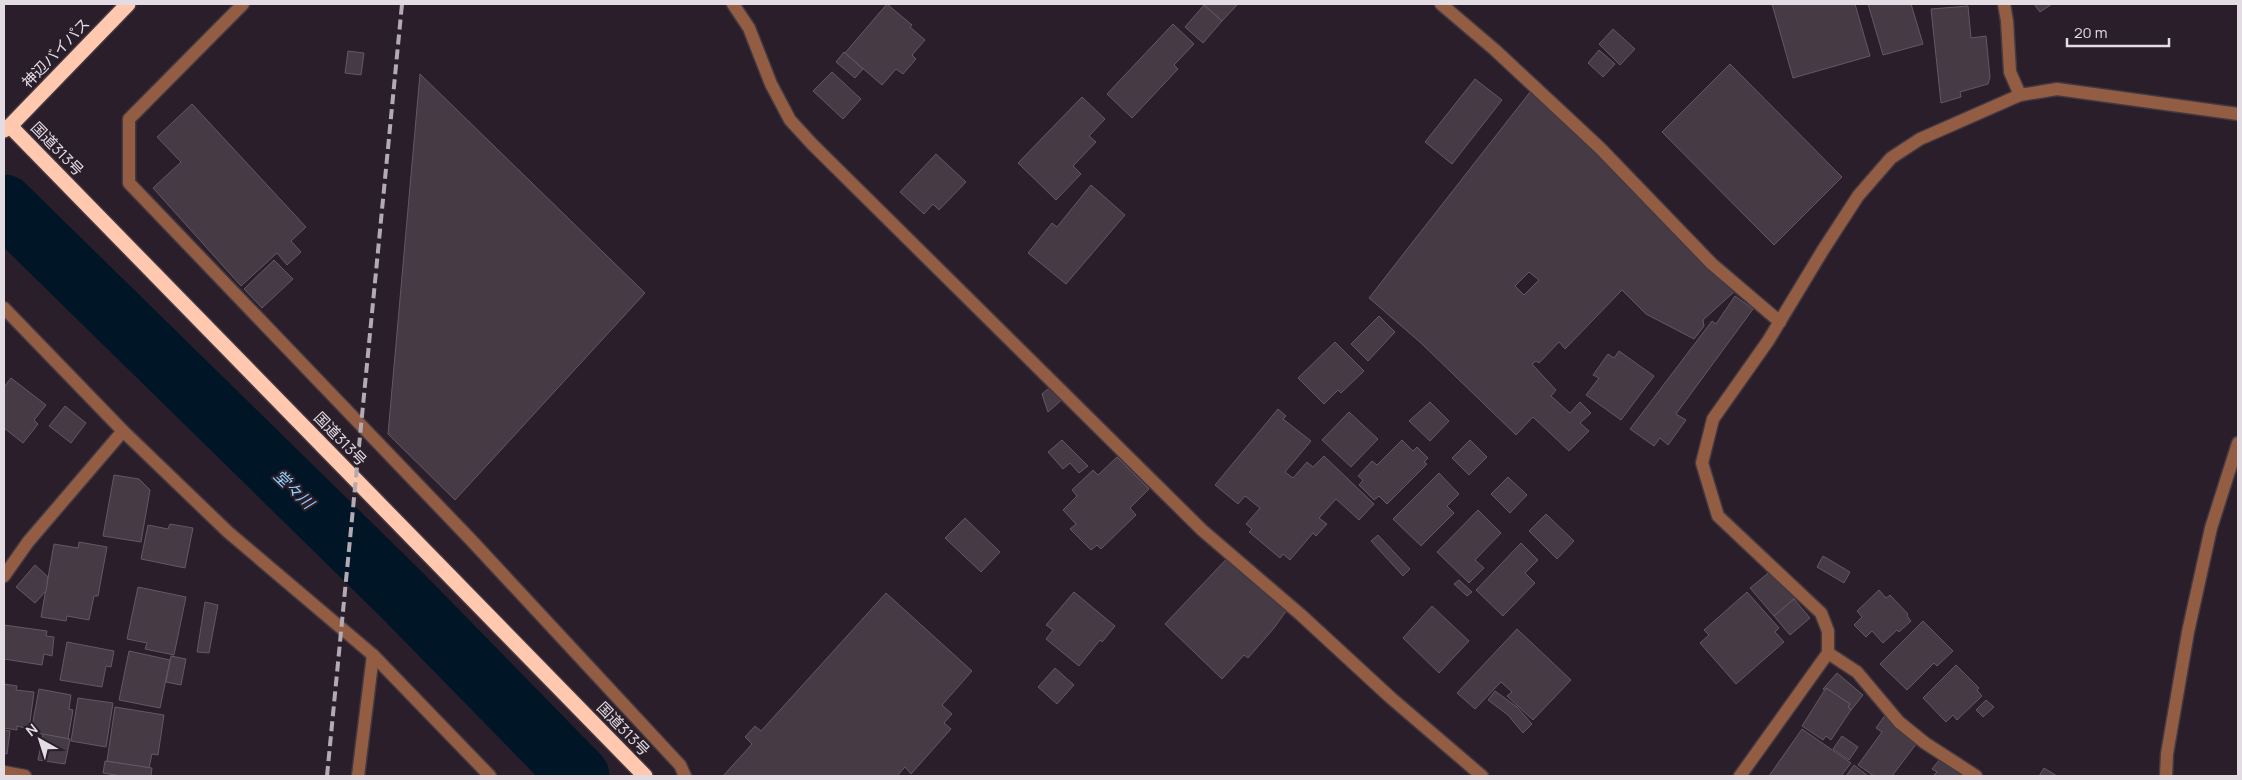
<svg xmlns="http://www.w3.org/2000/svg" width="2242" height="780" viewBox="0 0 2242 780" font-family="Manrope,'Noto Sans JP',sans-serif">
	<rect width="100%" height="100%" fill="#291e29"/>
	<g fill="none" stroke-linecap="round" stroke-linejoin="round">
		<path stroke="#001626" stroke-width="61" d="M4,205L401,594L579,776"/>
	</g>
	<g fill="#463a45" stroke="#655865" fill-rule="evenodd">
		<path d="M887,4L912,25L910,27L925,40L912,55L916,59L903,74L896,69L882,85L845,53Z"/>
		<path d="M1203,4H1238L1222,21Z"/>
		<path d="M1772,4H1855L1870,56L1793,78Z"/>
		<path d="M1868,4H1911L1923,44L1883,55Z"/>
		<path d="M2034,4H2052L2040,12Z"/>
		<path d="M1204,5L1222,21L1203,43L1185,27Z"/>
		<path d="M1968,6L1971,38L1986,36L1990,77L1988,84L1960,92L1961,97L1941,103L1931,9Z"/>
		<path d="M1173,24L1194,44L1174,65L1178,69L1132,118L1107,94Z"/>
		<path d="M1613,29L1635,49L1620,65L1599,44Z"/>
		<path d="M1599,50L1615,64L1603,77L1588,63Z"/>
		<path d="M348,51L364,53L361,75L345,73Z"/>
		<path d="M844,52L863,69L855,78L836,62Z"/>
		<path d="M1730,64L1842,177L1774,245L1662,132Z"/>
		<path d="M832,72L861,99L843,119L813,91Z"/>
		<path d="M420,74L645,293L455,500L388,434Z"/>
		<path d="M1475,79L1502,100L1452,164L1425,142Z"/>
		<path d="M1534,87L1735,291L1703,320L1704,326L1694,339L1646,314L1622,290L1565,349L1559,342L1539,363L1536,361L1532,364L1556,390L1551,396L1570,413L1580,402L1591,413L1580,423L1589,431L1569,451L1533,417L1516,435L1421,343L1369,298ZM1529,272L1539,280L1524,295L1515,286Z"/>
		<path d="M1082,97L1105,119L1089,136L1096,142L1073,166L1081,174L1056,200L1018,163Z"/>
		<path d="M192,104L306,227L291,241L301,252L287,265L277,253L241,286L153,188L181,162L157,137Z"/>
		<path d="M936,154L966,182L939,210L933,204L924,214L900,192Z"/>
		<path d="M1091,185L1125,215L1066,284L1028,253L1052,223L1057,227Z"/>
		<path d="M274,260L293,279L262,308L244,289Z"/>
		<path d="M1735,296L1753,309L1676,414L1686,420L1668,445L1660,438L1654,446L1630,429L1712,321L1716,324Z"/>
		<path d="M1379,316L1395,332L1368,361L1351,344Z"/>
		<path d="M1335,342L1364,371L1341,393L1338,390L1324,404L1298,378Z"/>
		<path d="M1619,351L1654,376L1621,420L1586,395L1599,378L1593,375L1608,354L1614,358Z"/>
		<path d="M11,378L46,405L34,420L38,424L23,443L4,428V387Z"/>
		<path d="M1054,384L1066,396L1048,412L1042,394Z"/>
		<path d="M1430,402L1449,421L1430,441L1409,421Z"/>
		<path d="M65,406L86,423L71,443L49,426Z"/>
		<path d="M1278,409L1286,416L1283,419L1311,441L1285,472L1293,478L1307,462L1313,467L1324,456L1374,504L1359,520L1336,499L1319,518L1327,524L1316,536L1313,533L1290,560L1283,554L1280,558L1249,532L1252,529L1246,524L1260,508L1245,496L1238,504L1215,485Z"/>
		<path d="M1349,412L1378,439L1351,467L1322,440Z"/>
		<path d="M1062,440L1088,466L1079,473L1070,463L1063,469L1048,452Z"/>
		<path d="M1402,440L1413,451L1417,447L1428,458L1424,462L1427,464L1387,504L1379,496L1374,500L1359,485L1363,480L1358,476L1372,461L1377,465Z"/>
		<path d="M1470,440L1487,457L1469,475L1452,458Z"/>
		<path d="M1117,457L1149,489L1130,508L1136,515L1101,549L1097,545L1091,550L1070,529L1076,524L1063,510L1077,496L1072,490L1093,470L1098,475Z"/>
		<path d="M1439,473L1459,494L1447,506L1454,513L1421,546L1393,519Z"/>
		<path d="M114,475L139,479L150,490L141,542L103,536Z"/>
		<path d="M1508,477L1527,495L1510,513L1491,494Z"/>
		<path d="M1478,510L1501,533L1475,560L1484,568L1469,583L1437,552Z"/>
		<path d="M1546,514L1574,541L1557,559L1529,531Z"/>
		<path d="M965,518L1000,552L981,572L945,538Z"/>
		<path d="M170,524L193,528L185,568L141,559L148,525L168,529Z"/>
		<path d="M1378,535L1410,569L1403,576L1371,541Z"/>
		<path d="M79,542L107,547L98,596H94L89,620L67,616L66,621L41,617L54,544L78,548Z"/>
		<path d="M1521,543L1538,560L1525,573L1535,583L1503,616L1476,590Z"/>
		<path d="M1233,552L1292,603L1274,628L1248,658L1244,655L1222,679L1165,624Z"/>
		<path d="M1823,556L1850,572L1844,583L1817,567Z"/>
		<path d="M35,565L48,577L46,591L35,603L16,587Z"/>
		<path d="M1772,570L1795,598L1774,616L1750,588Z"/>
		<path d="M1459,580L1472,592L1467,596L1454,584Z"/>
		<path d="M138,587L186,597L174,655L145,649L147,643L127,639Z"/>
		<path d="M1879,590L1886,598L1890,595L1908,614L1907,616L1911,621L1899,632L1897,630L1883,643L1872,631L1866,637L1854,625L1862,617L1857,611Z"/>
		<path d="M1074,592L1115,626L1102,642L1100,640L1079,666L1046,639L1053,630L1046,625Z"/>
		<path d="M1747,592L1779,628L1775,632L1784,642L1736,684L1700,643L1709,635L1704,630Z"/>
		<path d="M886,593L972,671L942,705L952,714L944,723L951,729L911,774L905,767L897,776H723L752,744L745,737L755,726L761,731Z"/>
		<path d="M1794,599L1810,618L1790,635L1774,616Z"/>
		<path d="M205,602L218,605L209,653L197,652Z"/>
		<path d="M1432,606L1469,641L1439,673L1403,638Z"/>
		<path d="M1923,621L1953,651L1937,666L1934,663L1907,690L1880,664Z"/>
		<path d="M4,625L47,631L46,636L54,637L52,656L44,654L42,665L4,659Z"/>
		<path d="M1517,629L1571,680L1533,720L1507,696L1512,692L1501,682L1475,709L1457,693Z"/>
		<path d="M67,642L114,651L111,667L106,666L102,687L60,680Z"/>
		<path d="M129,651L170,660L160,708L119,700Z"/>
		<path d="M171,656L186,659L181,685L166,682Z"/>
		<path d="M1956,665L1979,688L1977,690L1982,696L1957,720L1953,715L1946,722L1923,698Z"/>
		<path d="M1055,668L1074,685L1057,704L1038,687Z"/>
		<path d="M1837,673L1863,695L1851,710L1848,707L1850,704L1826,688L1825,691L1823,689Z"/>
		<path d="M4,684L17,686L16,690L34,692L29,729L17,726V730L4,728Z"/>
		<path d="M1826,688L1850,704L1848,707L1851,710L1831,740L1826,736L1823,740L1802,726Z"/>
		<path d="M39,689L71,695L69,709L73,710L68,739L31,732Z"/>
		<path d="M1495,691L1517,707L1532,724L1523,733L1508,715L1488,700Z"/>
		<path d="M78,698L113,703L106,747L71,741Z"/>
		<path d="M1986,700L1994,707L1983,717L1976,710Z"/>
		<path d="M115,707L164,715L158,755L152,754L149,768L107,761Z"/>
		<path d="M1886,714L1920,739L1892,776H1874L1858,765L1882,732L1876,728Z"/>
		<path d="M1802,729L1851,763L1841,776H1769Z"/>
		<path d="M4,730L10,731L7,754L4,753Z"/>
		<path d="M43,734L70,739L65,764L38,760Z"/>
		<path d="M1842,736L1858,747L1849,760L1833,749Z"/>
		<path d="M1940,759L1971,776H1933L1937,772L1932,769Z"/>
		<path d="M105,761L152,768L151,776H122L103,773Z"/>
		<path d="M1854,765L1868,776H1846Z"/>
		<path d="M2044,768L2057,776H2039Z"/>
	</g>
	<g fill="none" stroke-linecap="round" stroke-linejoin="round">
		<g stroke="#433943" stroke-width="15">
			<g id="minor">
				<path d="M243,4L129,119V183L472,541L680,765L685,776"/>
				<path d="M733,4L749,28L771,84L790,120L812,144L1202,530L1301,615L1391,698L1482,776"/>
				<path d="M1441,4L1495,50L1600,148L1712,264L1780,322"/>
				<path d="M2004,4L2007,21L2010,72L2020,95"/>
				<path d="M4,308L123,431L228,532L373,655L490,776"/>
				<path d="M4,576L28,542L123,431"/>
				<path d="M1828,653L1857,672L1899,722L1925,743L1976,776"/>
				<path d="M4,772L25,776"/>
				<path d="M358,776L373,655"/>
				<path d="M1740,776L1828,653V631L1821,613L1718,516L1702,463L1713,419L1768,341L1823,250L1858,196L1891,158L1920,139L2020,95L2057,89L2238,114"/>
				<path d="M2166,776L2167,754L2188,632L2211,528L2238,443"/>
			</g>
		</g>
		<g stroke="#433943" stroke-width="18">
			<g id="highway">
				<path d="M10,126L645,776"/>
				<path d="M4,130L10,126L128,4"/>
			</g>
		</g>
		<use href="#minor" stroke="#935d44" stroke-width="12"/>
		<use href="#highway" stroke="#ffc8af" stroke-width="15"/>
		<path stroke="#b3abb3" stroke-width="4" stroke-dasharray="10 5" stroke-linecap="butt" d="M327,776L402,4"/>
	</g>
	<g text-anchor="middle" stroke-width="4.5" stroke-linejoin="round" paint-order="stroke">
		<g font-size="15" fill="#e3dce3" stroke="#291e29">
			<text transform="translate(56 53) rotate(-46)" y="5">神辺バイパス</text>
			<text transform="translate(57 149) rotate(46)" y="5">国道313号</text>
			<text transform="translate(340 439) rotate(46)" y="5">国道313号</text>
			<text transform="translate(623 729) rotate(46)" y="5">国道313号</text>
		</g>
		<g font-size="16" font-style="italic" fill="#8fcffb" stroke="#291e29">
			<text transform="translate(294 489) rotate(44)" y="6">堂々川</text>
		</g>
	</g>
	<rect width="2242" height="780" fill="none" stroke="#e3dce3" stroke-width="10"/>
	<g transform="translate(40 740) rotate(321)" stroke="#291e29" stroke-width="4" paint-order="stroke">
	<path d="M0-4L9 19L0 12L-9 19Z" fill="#e3dce3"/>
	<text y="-8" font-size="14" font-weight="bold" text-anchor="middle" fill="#e3dce3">N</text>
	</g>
	<path d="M2067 38v8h102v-8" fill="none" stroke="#e3dce3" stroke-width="2.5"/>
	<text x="2074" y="38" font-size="15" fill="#e3dce3" stroke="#291e29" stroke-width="4" paint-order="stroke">20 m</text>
</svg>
